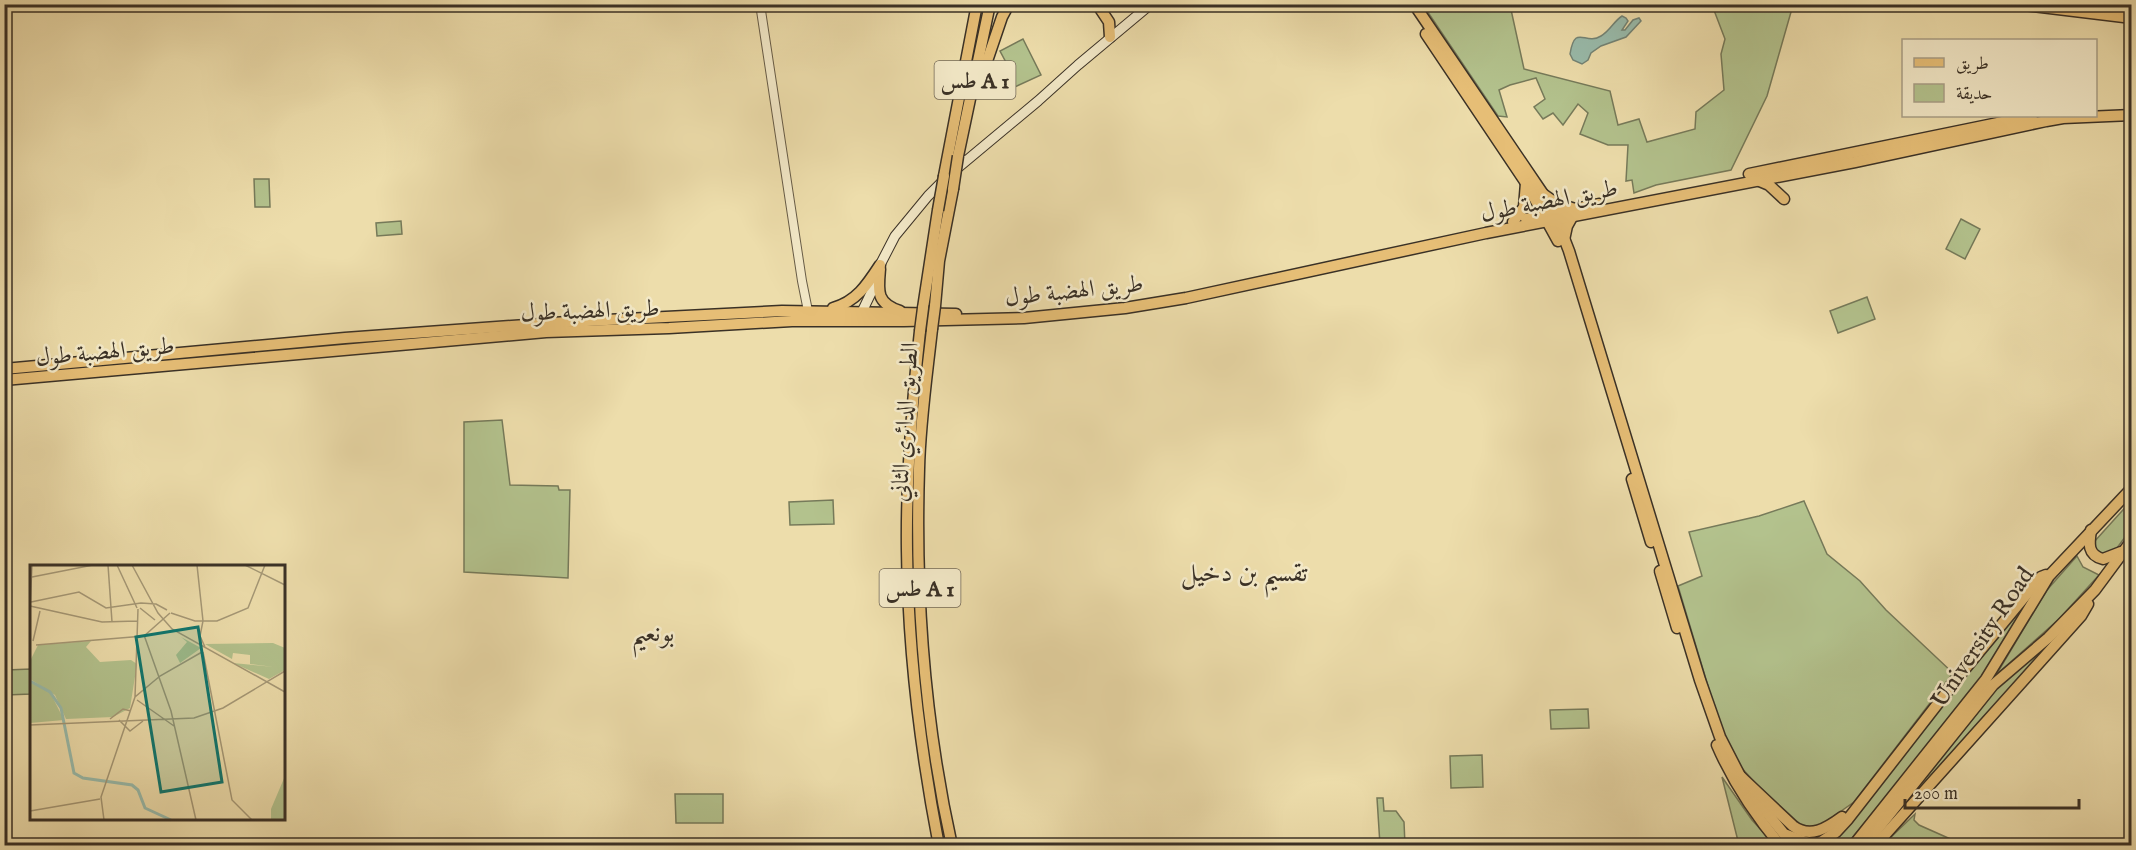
<svg xmlns="http://www.w3.org/2000/svg" width="2136" height="850" viewBox="0 0 2136 850" font-family="'IM FELL English',Amiri,serif">
	<rect width="100%" height="100%" fill="#edddab"/>
	<filter id="stains"><feTurbulence type="fractalNoise" baseFrequency=".00333" numOctaves="4"/><feColorMatrix values="0 0 0 0 .2 0 0 0 0 .09 0 0 0 0 .02 0 0 0 .5 -.17"/></filter>
	<radialGradient id="worn" r=".72"><stop offset=".6" stop-color="#630" stop-opacity="0"/><stop offset="1" stop-color="#630" stop-opacity=".3"/></radialGradient>
	<g fill="#b3c28d" stroke="#767a5a" stroke-width="1.5">
		<path d="M1423,5H1510L1524,69L1610,91L1618,125L1639,119L1647,142L1695,129L1696,112L1724,90L1721,54L1725,39L1712,5H1793L1767,96L1731,170L1656,185L1634,193L1632,180L1626,181L1628,145H1608L1580,134L1588,113L1578,104L1563,125L1553,113L1543,119L1534,107L1545,99L1536,78L1510,85L1499,90L1507,117L1498,116Z"/>
		<path d="M1023,39L1041,75L1008,90L1000,73L1009,68L1000,51Z"/>
		<path d="M254,179H269L270,207H255Z"/>
		<path d="M1961,219L1980,229L1965,259L1946,249Z"/>
		<path d="M401,221L402,234L377,236L376,223Z"/>
		<path d="M1867,297L1875,319L1838,333L1830,311Z"/>
		<path d="M502,420L510,485L558,486L559,490H570L568,578L464,572V422Z"/>
		<path d="M833,500L834,524L790,525L789,502Z"/>
		<path d="M1804,501L1827,554L1860,581L1886,610L1953,673L1854,802L1817,828L1801,825L1757,785L1740,766L1731,752L1717,716L1678,586L1702,576L1689,532L1759,516Z"/>
		<path d="M2131,501V529L2114,552L2100,555L2095,548L2094,542Z"/>
		<path d="M2077,556L2083,567L2099,575L2059,619L1996,675L2047,590Z"/>
		<path d="M2033,595L1982,680L1847,844L1836,839L1937,710Z"/>
		<path d="M2075,617L1871,845L1993,690Z"/>
		<path d="M31,669V694L6,695V670Z"/>
		<path d="M1588,709L1589,728L1551,729L1550,710Z"/>
		<path d="M1482,755L1483,787L1451,788L1450,756Z"/>
		<path d="M1722,777L1752,820L1775,845H1739Z"/>
		<path d="M675,794H723V823H676Z"/>
		<path d="M1377,798H1383L1384,811H1396L1404,822L1405,845H1380Z"/>
		<path d="M1915,814L1914,820L1919,825L1964,845H1891L1890,838Z"/>
	</g>
	<path fill="#99bbab" stroke="#738476" stroke-width="1.5" d="M1622,16L1626,18L1628,21L1622,30H1625L1633,20L1639,18L1641,21L1626,37L1601,46L1591,53L1588,60L1582,64L1573,60L1570,54C1575,23 1585,46 1601,36C1610,31 1614,21 1622,16Z"/>
	<g fill="none" stroke-linecap="round" stroke-linejoin="round">
		<g stroke="#675c47" stroke-width="10">
			<path id="tertiary" d="M760,4L802,281L808,311"/>
		</g>
		<g stroke="#3a3126" stroke-width="11">
			<path id="secondary" d="M859,318L871,293L880,265L895,236L928,196L948,176L1038,101L1078,65L1151,4"/>
		</g>
		<g stroke="#3a3126" stroke-width="13">
			<g id="primary">
				<path d="M1414,4L1543,194L1557,220L1569,251L1700,680L1720,737L1740,776L1763,808L1784,834L1811,844"/>
				<path d="M2016,4L2132,18"/>
				<path d="M2082,4L2132,10"/>
				<path d="M1426,34L1526,183L1558,241"/>
				<path d="M1632,479L1651,542"/>
				<path d="M1660,571L1677,628"/>
				<path d="M1717,745C1733,782 1755,815 1781,846"/>
				<path d="M1816,843L1832,842L1842,846"/>
			</g>
		</g>
		<g stroke="#3a3126" stroke-width="13">
			<g id="trunk">
				<path d="M1097,4L1109,22L1110,37"/>
				<path d="M2118,9L2124,4"/>
				<path d="M983,73L1002,17L1009,4"/>
				<path d="M958,156L990,4"/>
				<path d="M1749,174L2032,116"/>
				<path d="M944,176L977,4"/>
				<path d="M1757,180L1769,185L1784,199"/>
				<path d="M1543,194L1556,203L1575,209"/>
				<path d="M1526,219L1599,204"/>
				<path d="M1513,222L1524,207L1526,183"/>
				<path d="M1564,240L1567,226L1572,217"/>
				<path d="M880,269C878,291 876,303 900,311"/>
				<path d="M935,306L939,261L953,189"/>
				<path d="M833,308C856,302 867,285 880,265"/>
				<path d="M923,308L938,210"/>
				<path d="M932,329C927,375 920,422 919,469C915,594 925,724 952,846"/>
				<path d="M920,331C912,404 906,477 907,550C908,649 920,748 939,846"/>
				<path d="M4,369L345,338L567,322L782,311L956,314"/>
				<path d="M4,380L546,332L669,328L792,321H904L1024,318L1125,308L1186,298L1486,233L1855,162L2046,121L2063,118L2132,115"/>
				<path d="M2091,530C2089,543 2087,555 2103,559L2121,552"/>
				<path d="M1740,776L1793,826C1810,839 1827,828 1842,817"/>
				<path d="M1821,842L1836,832L1848,819L1964,670L2041,577L2046,575"/>
				<path d="M1853,846L1986,679L2049,576L2132,488"/>
				<path d="M1864,846L1993,685L2048,638L2095,590L2132,540"/>
				<path d="M1875,846L2081,616L2088,604"/>
			</g>
		</g>
		<use href="#tertiary" stroke="#f3e9c8" stroke-width="8"/>
		<use href="#secondary" stroke="#f3e9c8" stroke-width="9"/>
		<use href="#primary" stroke="#e6be76" stroke-width="10"/>
		<use href="#trunk" stroke="#e6be76" stroke-width="10"/>
		<g stroke="#3a3126" stroke-width="13" stroke-linecap="butt">
			<g id="trunk-bridge">
				<path d="M953,189L958,156"/>
				<path d="M938,210L944,176"/>
				<path d="M932,329L935,306"/>
				<path d="M920,331L923,308"/>
			</g>
		</g>
		<use href="#trunk-bridge" stroke="#e6be76" stroke-width="10"/>
	</g>
	<g text-anchor="middle" stroke-width="5" stroke-linejoin="round" paint-order="stroke">
		<g fill="#f3e9c8" stroke="#726857" stroke-width="1.5">
			<rect x="934.5" y="61" width="81" height="38" rx="4.5"/>
			<rect x="879.5" y="569" width="81" height="38" rx="4.5"/>
		</g>
		<g font-size="22" font-weight="bold" fill="#3a3126">
			<text x="975" y="88">طس A 1</text>
			<text x="920" y="596">طس A 1</text>
		</g>
		<g font-size="24" fill="#3a3126" stroke="#f3e9c8">
			<text transform="translate(1549 200) rotate(-11)" y="8">طريق الهضبة طول</text>
			<text transform="translate(1074 290) rotate(-6)" y="8">طريق الهضبة طول</text>
			<text transform="translate(590 310) rotate(-2)" y="8">طريق الهضبة طول</text>
			<text transform="translate(105 351) rotate(-5)" y="8">طريق الهضبة طول</text>
			<text transform="translate(904 422) rotate(-86)" y="8">الطريق الدائري الثاني</text>
			<text transform="translate(1982 637) rotate(-56)" y="8">University Road</text>
		</g>
		<g font-size="26" fill="#3a3126" stroke="#f3e9c8">
			<text x="1244" y="581">تقسيم بن دخيل</text>
			<text x="653" y="641">بونعيم</text>
		</g>
	</g>
	<g transform="translate(30 565)">
		<rect width="255" height="255" fill="#edddab"/>
		<path d="M151,72L171,83L150,98L146,90L157,77ZM61,76L56,82L70,97L101,95L107,99L100,143L83,152L36,154L25,130L0,114V96L8,80ZM243,78L255,83V105L239,114L203,98L244,102L220,99V90L203,88L202,94L175,79ZM0,117L20,127L34,155L0,158ZM255,211V255H241V244Z" fill="#b3c28d"/>
		<path fill="none" stroke="#99bbab" stroke-width="3" d="M0,116L20,127L31,143L44,208L53,213L102,220L108,225L115,243L141,255"/>
		<path fill="none" stroke="#a59876" stroke-width="1.5" d="M78,0L82,57M87,0L107,43M102,0L128,48L142,64L255,127M167,0L173,56L170,71L175,82M215,0L255,20M2,12L63,0M1,37L49,27L76,43L111,38L126,39L137,45M0,41L72,57L107,56M110,43L125,55M0,44L2,0M141,48L165,56H187L218,43L235,0M114,70L141,146L166,255M3,76L10,46M6,80L114,71L140,48M173,87L202,235L222,255M105,132L108,44M107,135L144,161M80,154L93,144L101,146M89,155L100,166L113,156M0,160L164,153L193,143L255,106M0,246L70,234M74,255L71,232L105,132L130,111L172,87"/>
		<path fill="#0f766e" fill-opacity="0.15" stroke="#0f766e" stroke-width="3" d="M168,62L192,217L131,227L106,72Z"/>
		<rect width="255" height="255" fill="none" stroke="#3a3126" stroke-width="3"/>
	</g>
	<rect width="2136" height="850" fill="none" stroke="#edddab" stroke-width="24"/>
	<rect x="6" y="6" width="2124" height="838" fill="none" stroke="#3a3126" stroke-width="3"/>
	<rect x="12" y="12" width="2112" height="826" fill="none" stroke="#3a3126" stroke-width="1.5"/>
	<rect x="1902" y="39" width="195" height="78" fill="#f3e9c8" stroke="#a99f87" stroke-width="1.5"/>
	<rect x="1914" y="58" width="30" height="9" fill="#e6be76" stroke="#a99f87" stroke-width="1.5"/>
	<text x="1956" y="69" font-size="18" fill="#3a3126">طريق</text>
	<rect x="1914" y="84" width="30" height="18" fill="#b3c28d" stroke="#a99f87" stroke-width="1.5"/>
	<text x="1956" y="99" font-size="18" fill="#3a3126">حديقة</text>
	<path d="M1905 799v9h174v-9" fill="none" stroke="#3a3126" stroke-width="3"/>
	<text x="1914" y="799" font-size="18" fill="#3a3126" stroke="#f3e9c8" stroke-width="4.5" paint-order="stroke">200 m</text>
	<rect width="100%" height="100%" filter="url(#stains)"/>
	<rect width="100%" height="100%" fill="url(#worn)"/>
</svg>
